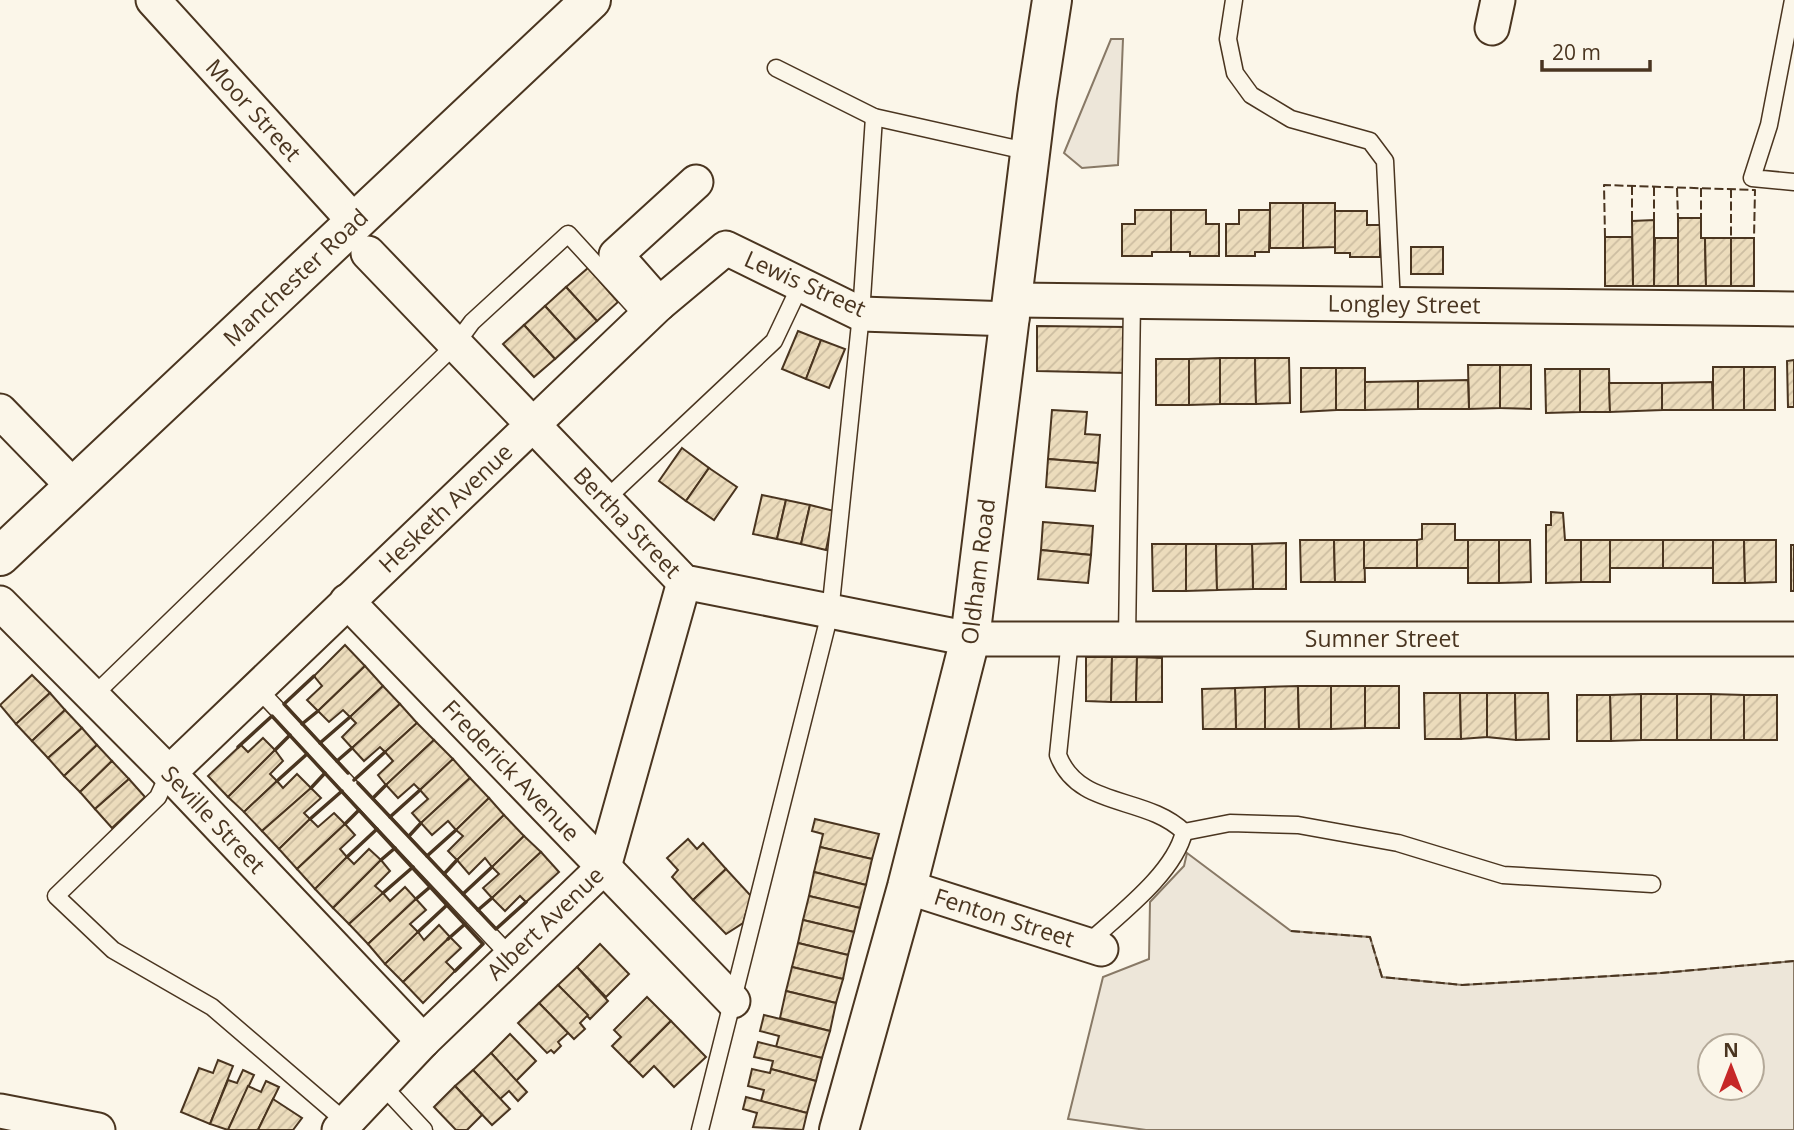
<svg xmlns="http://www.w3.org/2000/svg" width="1794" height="1130" viewBox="0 0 1794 1130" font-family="'Open Sans',sans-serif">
	<defs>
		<pattern id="building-hatch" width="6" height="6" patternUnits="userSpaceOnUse" patternTransform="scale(1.75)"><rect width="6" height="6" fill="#ecdcbc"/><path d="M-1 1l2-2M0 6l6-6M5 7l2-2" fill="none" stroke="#ccbda1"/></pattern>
	</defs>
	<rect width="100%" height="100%" fill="#fbf6e9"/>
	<g fill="#ede6d9" stroke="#887966" stroke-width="2" fill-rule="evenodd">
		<path d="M1111,39H1123L1118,165L1082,168L1064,153Z"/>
		<path d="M1187,853L1291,931L1370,937L1382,977L1462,985L1661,973L1794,961V1130H1146L1068,1119L1103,977L1149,959L1150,902L1184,866ZM1710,1046H1752V1088H1710Z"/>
	</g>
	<g fill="url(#building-hatch)" stroke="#4a3520" stroke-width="2">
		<rect x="1270" y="203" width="33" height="45"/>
		<path d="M1303,203H1335V247L1303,248Z"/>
		<path d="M1135,210H1171V252H1152V256H1122V224H1135Z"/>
		<path d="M1171,210H1206V224H1219V256H1190V252H1171Z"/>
		<path d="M1239,210H1270L1269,252H1255V256H1226V224H1239Z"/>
		<path d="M1335,211H1367V225H1380V257H1350V253H1335Z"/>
		<path d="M1678,218H1701V238H1705L1706,286H1678Z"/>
		<path d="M1654,220V286H1633L1632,221Z"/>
		<path d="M1605,237H1632L1633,286H1605Z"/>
		<path d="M1655,238H1678V286H1654Z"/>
		<path d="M1705,238H1731V286H1706Z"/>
		<rect x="1731" y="238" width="23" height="48"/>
		<rect x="1411" y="247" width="32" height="27"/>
		<path d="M588,268L618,302L597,321L566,287Z"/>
		<path d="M566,287L597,321L576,340L545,306Z"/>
		<path d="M545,306L576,340L555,359L524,325Z"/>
		<path d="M524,325L555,359L534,377L503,344Z"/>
		<path d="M1037,326L1127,327V373L1037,371Z"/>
		<path d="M798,331L821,340L806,379L782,369Z"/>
		<path d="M821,340L845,349L829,388L806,379Z"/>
		<path d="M1220,358V404L1189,405V359Z"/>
		<path d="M1220,358H1255L1256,404H1220Z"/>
		<path d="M1255,358H1289L1290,403L1256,404Z"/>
		<rect x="1156" y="359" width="33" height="46"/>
		<path d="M1794,360V407H1788L1787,361Z"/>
		<path d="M1468,365H1500V408L1469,409Z"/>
		<path d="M1500,365H1531V409L1500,408Z"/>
		<rect x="1713" y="367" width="31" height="43"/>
		<rect x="1744" y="367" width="31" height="43"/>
		<path d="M1301,368H1336V410L1301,412Z"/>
		<rect x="1336" y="368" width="29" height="42"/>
		<path d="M1545,369H1580V412L1546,413Z"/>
		<path d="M1580,369H1609L1610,412H1580Z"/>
		<path d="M1468,380L1469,409H1418V381Z"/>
		<path d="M1418,381V409L1365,410V382Z"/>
		<path d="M1712,382L1713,410H1662V383Z"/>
		<path d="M1609,383H1662V410L1610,412Z"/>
		<path d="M1052,410L1087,412L1085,434L1100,435L1098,463L1048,459Z"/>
		<path d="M682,448L709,468L686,501L659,481Z"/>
		<path d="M1048,459L1098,463L1095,491L1046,487Z"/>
		<path d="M709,468L737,487L714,520L686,501Z"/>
		<path d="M762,495L786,500L777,539L753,534Z"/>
		<path d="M786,500L810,505L801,544L777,539Z"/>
		<path d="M810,505L834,511L826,550L801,544Z"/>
		<path d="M1551,512L1563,513L1565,540H1581V582L1546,583V525H1551Z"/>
		<path d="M1043,522L1093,526L1091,555L1041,550Z"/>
		<path d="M1422,524H1455V540H1468V568H1417V540L1422,539Z"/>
		<path d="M1300,540H1334L1335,582H1301Z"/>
		<path d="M1334,540H1364L1365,582H1335Z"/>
		<rect x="1364" y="540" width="53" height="28"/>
		<rect x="1468" y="540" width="31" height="43"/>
		<path d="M1499,540H1530L1531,582L1499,583Z"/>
		<rect x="1581" y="540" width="29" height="42"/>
		<rect x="1610" y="540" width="53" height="28"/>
		<rect x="1663" y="540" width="50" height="28"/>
		<path d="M1713,540H1744L1745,583H1713Z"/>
		<path d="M1744,540H1776V582L1745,583Z"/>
		<path d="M1286,543V589H1253L1252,544Z"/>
		<path d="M1152,544H1186V591H1153Z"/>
		<path d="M1186,544H1216L1217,590L1186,591Z"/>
		<path d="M1216,544H1252L1253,589L1217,590Z"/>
		<rect x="1791" y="545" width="3" height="46"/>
		<path d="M1041,550L1091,555L1088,583L1038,579Z"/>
		<path d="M345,645L365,666L318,711L307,700L322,686L314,676Z"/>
		<path d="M1086,657H1112L1111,702L1086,701Z"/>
		<path d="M1112,657H1137L1136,702H1111Z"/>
		<path d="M1137,657L1162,658V702H1136Z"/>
		<path d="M365,666L383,686L350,717L343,710L329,722L318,711Z"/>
		<path d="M32,675L50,693L16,724L0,705Z"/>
		<path d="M383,686L400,704L352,748L342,737L356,723L350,717Z"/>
		<path d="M1298,686L1299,729H1265V687Z"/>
		<path d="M1298,686H1331V729H1299Z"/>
		<path d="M1331,686H1365V728L1331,729Z"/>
		<rect x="1365" y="686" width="34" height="42"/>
		<path d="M1265,687V729H1236L1235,688Z"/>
		<path d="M1235,688L1236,729H1203L1202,689Z"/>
		<path d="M50,693L65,710L32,741L16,724Z"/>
		<path d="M1424,693H1460L1461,739H1425Z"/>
		<path d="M1460,693H1487V737L1461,739Z"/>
		<path d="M1487,693H1515L1516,740L1487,737Z"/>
		<path d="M1515,693H1548L1549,739L1516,740Z"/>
		<path d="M1641,694V740L1611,741L1610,695Z"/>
		<rect x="1641" y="694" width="36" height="46"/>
		<rect x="1677" y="694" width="34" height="46"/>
		<path d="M1711,694L1744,695V740H1711Z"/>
		<path d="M1577,695H1610L1611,741H1577Z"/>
		<rect x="1744" y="695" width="33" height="45"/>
		<path d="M400,704L417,723L385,752L380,747L364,761L352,748Z"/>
		<path d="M65,710L82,728L48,758L32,741Z"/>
		<path d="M417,723L434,740L386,785L378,775L393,761L385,752Z"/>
		<path d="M82,728L97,745L64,776L48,758Z"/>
		<path d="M263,738L275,750L228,797L208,776L241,745L248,752Z"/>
		<path d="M434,740L453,759L420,790L414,784L398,798L386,785Z"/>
		<path d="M97,745L112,761L80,792L64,776Z"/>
		<path d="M275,750L283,761L270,774L277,781L244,812L228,797Z"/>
		<path d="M453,759L470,778L421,823L412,813L428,799L420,790Z"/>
		<path d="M112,761L129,779L95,809L80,792Z"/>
		<path d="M297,774L311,788L262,831L244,812L277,781L283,788Z"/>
		<path d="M470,778L489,798L456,830L448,821L432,835L421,823Z"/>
		<path d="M129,779L145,797L112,828L95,809Z"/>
		<path d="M311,788L321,798L304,813L310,819L279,849L262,831Z"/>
		<path d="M489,798L504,815L457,860L448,851L463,836L456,830Z"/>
		<path d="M334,813L345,824L297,869L279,849L310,819L318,827Z"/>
		<path d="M504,815L524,836L492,867L485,858L469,874L457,860Z"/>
		<path d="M815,819L879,834L872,859L820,847L823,834L812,831Z"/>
		<path d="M345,824L355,835L340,849L347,857L315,889L297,869Z"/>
		<path d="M524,836L541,852L492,898L483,888L499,874L492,867Z"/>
		<path d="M688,839L697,849L703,843L726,869L693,900L672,877L678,870L667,858Z"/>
		<path d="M820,847L872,859L866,885L814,872Z"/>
		<path d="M369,849L381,860L333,908L315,889L347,857L354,864Z"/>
		<path d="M541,852L559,872L526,902L520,896L505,911L492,898Z"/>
		<path d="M381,860L390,871L375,886L383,893L349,924L333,908Z"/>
		<path d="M726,869L751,896L743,923L726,934L693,900Z"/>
		<path d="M814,872L866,885L860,908L809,896Z"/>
		<path d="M405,887L416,899L368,944L349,924L383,893L390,901Z"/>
		<path d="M809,896L860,908L854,932L803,920Z"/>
		<path d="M416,899L426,910L410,924L418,932L385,964L368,944Z"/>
		<path d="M803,920L854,932L848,955L798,943Z"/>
		<path d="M439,925L450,937L403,982L385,964L418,932L424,940Z"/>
		<path d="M450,937L461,948L446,962L455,971L423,1003L403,982Z"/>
		<path d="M798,943L848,955L843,979L792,967Z"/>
		<path d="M600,944L629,974L606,997L577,967Z"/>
		<path d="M577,967L608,1001L590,1019L558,985Z"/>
		<path d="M792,967L843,979L836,1003L786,991Z"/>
		<path d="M558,985L588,1015L580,1023L585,1029L574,1039L539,1003Z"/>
		<path d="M786,991L836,1003L830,1031L780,1018Z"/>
		<path d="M647,997L671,1021L629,1063L612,1046L621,1037L614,1030Z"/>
		<path d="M539,1003L568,1033L558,1042L561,1046L554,1053L551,1050L547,1053L518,1023Z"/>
		<path d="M764,1015L830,1031L822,1058L776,1047L779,1036L760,1031Z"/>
		<path d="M671,1021L706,1057L674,1087L654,1066L643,1077L629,1063Z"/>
		<path d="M510,1034L536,1061L516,1081L491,1053Z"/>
		<path d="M758,1042L822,1058L816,1081L771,1069L773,1061L754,1057Z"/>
		<path d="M491,1053L527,1092L518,1101L509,1091L500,1099L473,1070Z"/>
		<path d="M218,1060L233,1066L210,1124L181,1112L199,1068L213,1073Z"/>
		<path d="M752,1069L770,1073L771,1069L816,1081L807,1113L761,1101L764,1090L748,1086Z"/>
		<path d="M243,1070L254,1075L228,1130L210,1124L228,1080L237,1083Z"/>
		<path d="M473,1070L510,1109L492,1125L455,1086Z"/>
		<path d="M266,1081L279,1087L258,1130H228L248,1086L261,1092Z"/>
		<path d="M455,1086L482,1115L467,1130H456L434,1107Z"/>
		<path d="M746,1097L807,1113L803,1130L753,1127L757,1113L743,1109Z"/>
		<path d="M273,1099L302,1118L293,1130H258Z"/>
	</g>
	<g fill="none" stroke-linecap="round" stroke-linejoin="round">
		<g stroke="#4a3520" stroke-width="19">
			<g id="service">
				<path d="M1234,0L1228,39L1235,73L1251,95L1291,119L1370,141L1385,161L1392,304"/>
				<path d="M1793,0L1769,125L1752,178L1794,182"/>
				<path d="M776,68L874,117L1030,152"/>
				<path d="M605,500L774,341L801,284"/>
				<path d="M1070,639L1058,755C1078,809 1146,795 1184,832"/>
				<path d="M1127,639L1132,301"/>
				<path d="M259,690L511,957"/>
				<path d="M93,696L455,345L472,322L568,234L645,318"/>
				<path d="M169,773L158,797L56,896L113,950L212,1007L346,1122"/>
				<path d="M1184,832L1230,823L1298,825L1398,843L1503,875L1652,884"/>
				<path d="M1087,944C1118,915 1174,874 1184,832"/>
				<path d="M382,1085L424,1130"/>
				<path d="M700,1130L830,613L861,314L874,117"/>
			</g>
		</g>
		<g stroke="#4a3520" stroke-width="37">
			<g id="minor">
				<path id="s1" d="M153,0L354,221"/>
				<path d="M1492,28L1498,0"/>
				<path id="s2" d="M368,253L684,582L970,639H1794"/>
				<path id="s3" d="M1014,300L1794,309"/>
				<path d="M659,304L616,255L696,182"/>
				<path d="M0,411L74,487"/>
				<path id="s4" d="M347,601L733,1001"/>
				<path id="s5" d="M0,603L169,773L423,1041"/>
				<path id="s6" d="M169,773L659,304L726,248L861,314L1012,319"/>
				<path id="s7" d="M907,887L1101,949"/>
				<path d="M0,1111L98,1130"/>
				<path id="s8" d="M339,1130L423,1041L604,867L684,582"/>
			</g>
		</g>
		<g stroke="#4a3520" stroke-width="42">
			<g id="secondary">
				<path id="s9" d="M839,1130L907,887L970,639L1037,97L1052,0"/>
			</g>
		</g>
		<g stroke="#4a3520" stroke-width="42">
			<g id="primary">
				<path id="s10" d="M0,556L591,0"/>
			</g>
		</g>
		<use href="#service" stroke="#fbf6e9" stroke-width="16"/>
		<use href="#minor" stroke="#fbf6e9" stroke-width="33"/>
		<use href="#secondary" stroke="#fbf6e9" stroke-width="38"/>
		<use href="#primary" stroke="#fbf6e9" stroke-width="38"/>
		<g stroke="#4a3520" stroke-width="2" stroke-dasharray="9 3.5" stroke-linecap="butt">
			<path d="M1632,186V221"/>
			<path d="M1654,187V220"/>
			<path d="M1677,188L1678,218"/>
			<path d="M1701,188V218"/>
			<path d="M1731,189V240"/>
			<path d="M1605,237L1604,185L1755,190L1754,238"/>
			<path d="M1291,931L1370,937L1382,977L1462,985L1661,973L1794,961"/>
		</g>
		<g stroke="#4a3520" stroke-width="3.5">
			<path d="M314,676L284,704L348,773"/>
			<path d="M302,724L318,711"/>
			<path d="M320,743L350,717"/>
			<path d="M238,747L272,716L483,944L455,971"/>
			<path d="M275,750L290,735"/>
			<path d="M337,761L352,748"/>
			<path d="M354,780L385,752"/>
			<path d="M277,781L307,754"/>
			<path d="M358,783L496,929L526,902"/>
			<path d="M311,788L325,773"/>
			<path d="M373,798L386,785"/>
			<path d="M390,817L420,790"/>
			<path d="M310,819L342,791"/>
			<path d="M345,824L359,810"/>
			<path d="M409,836L421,823"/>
			<path d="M427,856L456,830"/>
			<path d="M347,857L377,829"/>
			<path d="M381,860L395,848"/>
			<path d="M444,874L457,860"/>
			<path d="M383,893L413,867"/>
			<path d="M463,894L492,867"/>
			<path d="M416,899L430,887"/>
			<path d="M478,910L492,898"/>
			<path d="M418,932L447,905"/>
			<path d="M448,939L465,924"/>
		</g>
	</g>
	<g text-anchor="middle" stroke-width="5" stroke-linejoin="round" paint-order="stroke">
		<g font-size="23" fill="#4a3520" stroke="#fbf6e9">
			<text dy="8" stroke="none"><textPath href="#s1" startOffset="149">Moor Street</textPath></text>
			<text dy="8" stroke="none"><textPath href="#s10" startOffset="406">Manchester Road</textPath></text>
			<text transform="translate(805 284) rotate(24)" y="8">Lewis Street</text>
			<text dy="8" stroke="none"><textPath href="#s3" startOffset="390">Longley Street</textPath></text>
			<text dy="8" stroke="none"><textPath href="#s6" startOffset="383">Hesketh Avenue</textPath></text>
			<text dy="8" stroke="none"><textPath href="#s2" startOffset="374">Bertha Street</textPath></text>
			<text dy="8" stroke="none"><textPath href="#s9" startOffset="576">Oldham Road</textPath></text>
			<text dy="8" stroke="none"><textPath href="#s2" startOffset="1160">Sumner Street</textPath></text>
			<text dy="8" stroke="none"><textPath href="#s4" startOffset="236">Frederick Avenue</textPath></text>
			<text dy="8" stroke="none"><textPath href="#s5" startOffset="304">Seville Street</textPath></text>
			<text dy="8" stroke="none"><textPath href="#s7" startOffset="102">Fenton Street</textPath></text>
			<text dy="8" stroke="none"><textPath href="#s8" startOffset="292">Albert Avenue</textPath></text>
		</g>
	</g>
	<g transform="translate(1731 1067)"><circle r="33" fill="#fbf6e9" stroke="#b4a999" stroke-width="2"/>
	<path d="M0-5L12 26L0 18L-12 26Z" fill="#c62828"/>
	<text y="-10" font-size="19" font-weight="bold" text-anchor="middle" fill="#4a3520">N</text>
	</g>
	<path d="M1542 60v10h108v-10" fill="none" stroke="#4a3520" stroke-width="3.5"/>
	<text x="1552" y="60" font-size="21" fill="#4a3520" stroke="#fbf6e9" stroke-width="5" paint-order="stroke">20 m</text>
</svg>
